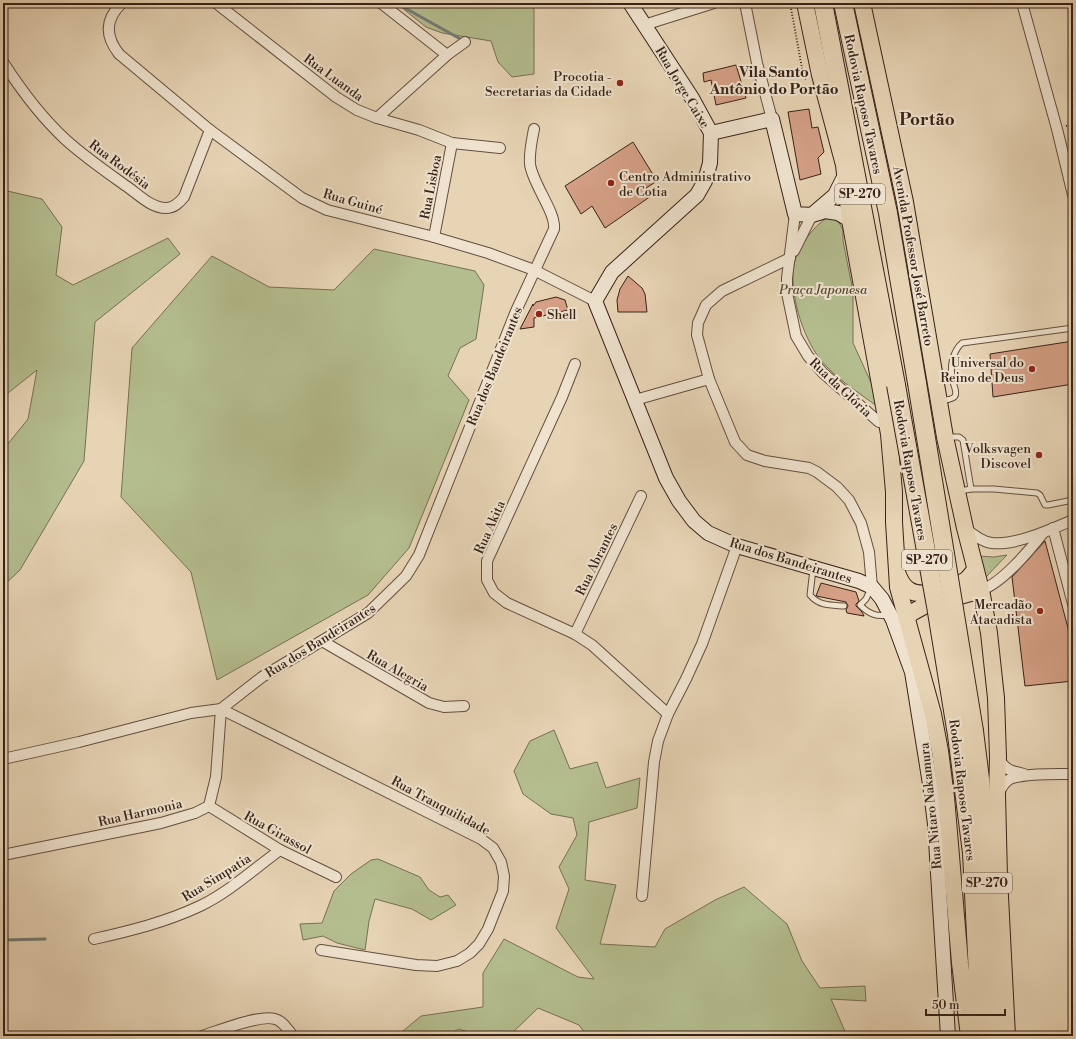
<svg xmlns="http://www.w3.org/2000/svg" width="1076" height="1039" viewBox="0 0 1076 1039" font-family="'Libre Bodoni',serif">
	<rect width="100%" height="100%" fill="#e7d4b5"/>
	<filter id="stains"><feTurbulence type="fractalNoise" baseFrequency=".005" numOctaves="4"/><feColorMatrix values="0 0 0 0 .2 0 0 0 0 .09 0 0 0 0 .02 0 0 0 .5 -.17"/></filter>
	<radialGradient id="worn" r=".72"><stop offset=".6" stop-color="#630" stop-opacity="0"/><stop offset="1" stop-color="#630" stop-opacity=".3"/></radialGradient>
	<g fill="#b4bd8e" stroke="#767053">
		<path d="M396,3H531L534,9V74L512,77L498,62L491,41L442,33L426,27Z"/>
		<path d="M3,190L42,199L62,227L56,275L73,285L168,238L180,254L95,322L84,461L20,570L3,586V450L28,419L37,370L3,397Z"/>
		<path d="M827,218L837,219L843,230V241L853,291V343L874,389L878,407C858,392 836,379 820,359C802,336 789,292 794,264C798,248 813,226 827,218Z"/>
		<path d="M374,249L475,271L484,285L476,339L460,348L448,376L469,400L409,548L368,595L217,680L191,572L121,497L132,348L212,256L269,287L334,290Z"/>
		<path d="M1007,555L984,579L978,556L994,557Z"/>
		<path d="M554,730L570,769L597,762L606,788L640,778L637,808L589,822L585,880L616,885L600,944L655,947L665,929L715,900L744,887L787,924L802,961L820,988L865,986L866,1001L831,999L847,1036H587L579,1025L538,1008L509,1036H483L458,1029L448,1036H397L421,1016L483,1007V973L504,939L578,977L594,979L556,928L569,889L559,867L577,835L573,818L551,814L523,794L514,771L530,741Z"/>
		<path d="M378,859L420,877L429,890L440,897L448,895L456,905L431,920L412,909L375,899L369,921L365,950L337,943L323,936L303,940L300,924L322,923L334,891L351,874L371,860Z"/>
	</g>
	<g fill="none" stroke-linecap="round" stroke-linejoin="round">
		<g stroke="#737b77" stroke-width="3">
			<path d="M396,3L464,41"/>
			<path d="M3,940L45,939"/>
		</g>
	</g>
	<g fill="#d5a086" stroke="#382218">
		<path d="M736,65L746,98L716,105L711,80L704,82L703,73Z"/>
		<path d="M809,109L812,128L818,127L823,148L824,152L818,158L821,174L800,180L788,112Z"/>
		<path d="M633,142L657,181L646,188L651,196L605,228L592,206L581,214L565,186Z"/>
		<path d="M628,276L642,288L645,294L647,312H618L617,300L620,289Z"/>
		<path d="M556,297L565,300L568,310L534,318V327L520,329L533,304V306L536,302Z"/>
		<path d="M1073,341V384L993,397L990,354Z"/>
		<path d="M1045,541L1073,647V681L1025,686L1012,577Z"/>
		<path d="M821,583L856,592L859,601L856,604V606L862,612L864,616L847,613L846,610L848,606L846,602L816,596Z"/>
	</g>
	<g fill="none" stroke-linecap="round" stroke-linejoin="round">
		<g stroke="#644e3f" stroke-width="7">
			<g id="service">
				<path d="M940,401C944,400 953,400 955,396C958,391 952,383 952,377C950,365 953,351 962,343L1073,328"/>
				<path d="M947,437H959L963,440L971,489L960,491"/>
				<path d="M971,489H994L1037,493L1040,495L1045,505H1048L1073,500"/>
				<path d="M813,569L810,595C819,606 830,605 844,606"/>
				<path d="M871,588L866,599L860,605C869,614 876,617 889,615"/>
			</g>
		</g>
		<g stroke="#644e3f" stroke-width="12">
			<g id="minor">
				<path d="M122,3C105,19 105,36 119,54L210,130L302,198L327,210L434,237L488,253L534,270L595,301"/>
				<path d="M216,3L336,97L357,110L377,118L419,130L452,143L500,148"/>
				<path d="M381,3L447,55"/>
				<path d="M745,3L757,63L772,119"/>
				<path d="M1022,3L1057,129L1073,195"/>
				<path d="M644,25L714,3"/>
				<path d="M3,62C21,90 41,117 66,140C86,158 108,173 129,188C140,196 152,208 166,208C174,208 179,203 184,197L210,130"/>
				<path d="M377,118L447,55L465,42"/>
				<path d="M795,214L787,278V293L796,336L808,356L823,373L879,422"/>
				<path d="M434,237L452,143"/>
				<path d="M794,251L812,215"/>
				<path d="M790,258L722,291L706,305L698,323L697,335L709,379L735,442L747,455L765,461L809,468L817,472L837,487L849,500L861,523L869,552L872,587"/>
				<path d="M575,364L562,397L487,561V580L494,593L507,603L575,634L592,645L668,714"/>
				<path d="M635,400L709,379"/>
				<path d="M965,528C972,534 982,542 992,543C1015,546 1052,529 1073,520"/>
				<path d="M1053,528L1073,604"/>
				<path d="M981,590C1001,584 1030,550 1043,533"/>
				<path d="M575,634L641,496"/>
				<path d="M322,641L429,703L444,707L464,706"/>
				<path d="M221,709L481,839L493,848L501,862L504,876L503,891L488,929L479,944L470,953L457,961L437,966L416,965L321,950"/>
				<path d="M998,758C1006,770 1010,771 1024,774"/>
				<path d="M3,759L79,742L191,713L221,709L262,677L368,613L406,576L419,555L516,311L554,229C556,212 532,183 530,164C529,152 532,140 534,129"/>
				<path d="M998,793C1002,788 1004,782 1010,779C1024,773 1057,774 1073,774"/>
				<path d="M209,806L280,850L336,877"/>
				<path d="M209,806L216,777L221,709"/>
				<path d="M3,855L161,823L195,813L209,806"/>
				<path d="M642,896L654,762L658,741L668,714L686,679L702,644L737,546"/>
				<path d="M94,939C130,931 166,922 200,906C229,892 254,869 280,850"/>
				<path d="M202,1036C218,1031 260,1014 275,1019C283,1021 288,1030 293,1036"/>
			</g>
		</g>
		<g stroke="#382218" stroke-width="16">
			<g id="secondary">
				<path d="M630,3L692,98L711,133L710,163L705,181L697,195L612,272L595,301L666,478L679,501L694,521L708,533L737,546L859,581L872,587L882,599L893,620L912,672L930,784L935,824L948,1036"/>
				<path d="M711,133L772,119L795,214L812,215L825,211L838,213L850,220"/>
				<path d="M814,213L835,195L845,175"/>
			</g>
		</g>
		<g stroke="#382218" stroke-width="18">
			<g id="trunk">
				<path d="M805,3L820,75L844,165L850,220L889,434L894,492V522L898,587L933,714L940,751L946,797L960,963L969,1036"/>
				<path d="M862,3L905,202L945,437L965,528L981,590L989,633L996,698L998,757L997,795L999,877L1007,1036"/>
				<path d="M898,575C900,580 904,587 909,590C922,599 955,588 966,580C970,577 972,573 975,570"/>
				<path d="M906,617L913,612L924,606L981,590"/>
			</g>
		</g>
		<g stroke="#382218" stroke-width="20">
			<g id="motorway">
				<path d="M823,3L896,385"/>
				<path d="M843,3L888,213L917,383"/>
				<path d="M974,731L980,779L983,833L998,1036"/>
				<path d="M957,735L972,853L981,1036"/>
			</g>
		</g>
		<g stroke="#382218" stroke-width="2" stroke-dasharray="1 2" stroke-linecap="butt">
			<path d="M790,3L804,79L807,78"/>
			<path d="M1066,126L1073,124"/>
		</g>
		<use href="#service" stroke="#efe3cf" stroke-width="5"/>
		<use href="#minor" stroke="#efe3cf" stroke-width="10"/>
		<use href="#secondary" stroke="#efe3cf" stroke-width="14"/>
		<use href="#trunk" stroke="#e7d4b5" stroke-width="16"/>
		<use href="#motorway" stroke="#e7d4b5" stroke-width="18"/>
		<g stroke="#382218" stroke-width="20" stroke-linecap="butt">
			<g id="motorway-bridge">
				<path d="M917,383L974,731"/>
				<path d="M896,385L936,606L957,735"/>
			</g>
		</g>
		<use href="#motorway-bridge" stroke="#e7d4b5" stroke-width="18"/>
	</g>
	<g fill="#8f2418" stroke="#efe3cf" stroke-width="1.5">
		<circle cx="620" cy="83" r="4"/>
		<circle cx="611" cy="183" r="4"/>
		<circle cx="539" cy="314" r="4"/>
		<circle cx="1032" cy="369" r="4"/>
		<circle cx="1039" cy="455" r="4"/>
		<circle cx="1040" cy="611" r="4"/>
	</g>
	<g text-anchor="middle" stroke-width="4" stroke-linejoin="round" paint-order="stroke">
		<g fill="#efe3cf" stroke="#6f5c4f" stroke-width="1">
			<rect x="835" y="184" width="50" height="20" rx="3"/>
			<rect x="902" y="550" width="50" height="20" rx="3"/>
			<rect x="962" y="873" width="50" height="20" rx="3"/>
		</g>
		<g font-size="12" font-weight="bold" fill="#382218">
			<text x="860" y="198">SP-270</text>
			<text x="927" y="564">SP-270</text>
			<text x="987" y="887">SP-270</text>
		</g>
		<g font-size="13" fill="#382218" stroke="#efe3cf" text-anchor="end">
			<text x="612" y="81">Procotia -<tspan x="612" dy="15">Secretarias da Cidade</tspan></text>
			<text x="619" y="181" text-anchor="start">Centro Administrativo<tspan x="619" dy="15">de Cotia</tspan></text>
			<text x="547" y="319" text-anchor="start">Shell</text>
			<text x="1024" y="367">Universal do<tspan x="1024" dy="15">Reino de Deus</tspan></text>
			<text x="1031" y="453">Volksvagen<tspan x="1031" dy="15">Discovel</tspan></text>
			<text x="1032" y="609">Mercadão<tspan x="1032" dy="15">Atacadista</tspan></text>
		</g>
		<g font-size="13" fill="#382218" stroke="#efe3cf">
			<text transform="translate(334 77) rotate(36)" y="5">Rua Luanda</text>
			<text transform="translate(683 87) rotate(59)" y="5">Rua Jorge Caixe</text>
			<text transform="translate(864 104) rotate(78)" y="5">Rodovia Raposo Tavares</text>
			<text transform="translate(120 164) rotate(37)" y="5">Rua Rodésia</text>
			<text transform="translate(430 187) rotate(-79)" y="5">Rua Lisboa</text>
			<text transform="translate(353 201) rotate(16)" y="5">Rua Guiné</text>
			<text transform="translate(914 256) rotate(80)" y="5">Avenida Professor José Barreto</text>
			<text transform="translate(494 366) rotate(-68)" y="5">Rua dos Bandeirantes</text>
			<text transform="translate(841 387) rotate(43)" y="5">Rua da Glória</text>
			<text transform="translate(911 470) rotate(80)" y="5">Rodovia Raposo Tavares</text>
			<text transform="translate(489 527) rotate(-66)" y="5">Rua Akita</text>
			<text transform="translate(596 559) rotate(-64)" y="5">Rua Abrantes</text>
			<text transform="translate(791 560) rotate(17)" y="5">Rua dos Bandeirantes</text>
			<text transform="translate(320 640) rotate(-32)" y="5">Rua dos Bandeirantes</text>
			<text transform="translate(398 670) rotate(30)" y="5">Rua Alegria</text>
			<text transform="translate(963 790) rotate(83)" y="5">Rodovia Raposo Tavares</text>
			<text transform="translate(441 805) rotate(28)" y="5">Rua Tranquilidade</text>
			<text transform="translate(930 806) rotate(-96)" y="5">Rua Nitaro Nakamura</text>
			<text transform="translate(140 812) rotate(-13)" y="5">Rua Harmonia</text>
			<text transform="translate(278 832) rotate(29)" y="5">Rua Girassol</text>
			<text transform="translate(216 877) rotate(-32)" y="5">Rua Simpatia</text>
		</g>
		<g font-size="13" font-style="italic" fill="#574936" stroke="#efe3cf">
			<text x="823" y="294">Praça Japonesa</text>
		</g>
		<g font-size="15" font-weight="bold" fill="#382218" stroke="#efe3cf">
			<text x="774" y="77">Vila Santo<tspan x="774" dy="17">Antônio do Portão</tspan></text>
		</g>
		<g font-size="17" font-weight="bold" fill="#382218" stroke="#efe3cf">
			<text x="927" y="125">Portão</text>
		</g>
	</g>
	<rect width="1076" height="1039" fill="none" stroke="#e7d4b5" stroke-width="16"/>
	<rect x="4" y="4" width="1068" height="1031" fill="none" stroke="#382218" stroke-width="2"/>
	<rect x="8" y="8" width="1060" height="1023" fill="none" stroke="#382218"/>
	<path d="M926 1009v6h79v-6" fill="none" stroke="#382218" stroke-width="2"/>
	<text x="932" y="1009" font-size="12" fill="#382218" stroke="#efe3cf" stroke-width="3" paint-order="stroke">50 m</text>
	<rect width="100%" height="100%" filter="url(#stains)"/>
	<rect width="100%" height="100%" fill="url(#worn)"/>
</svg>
